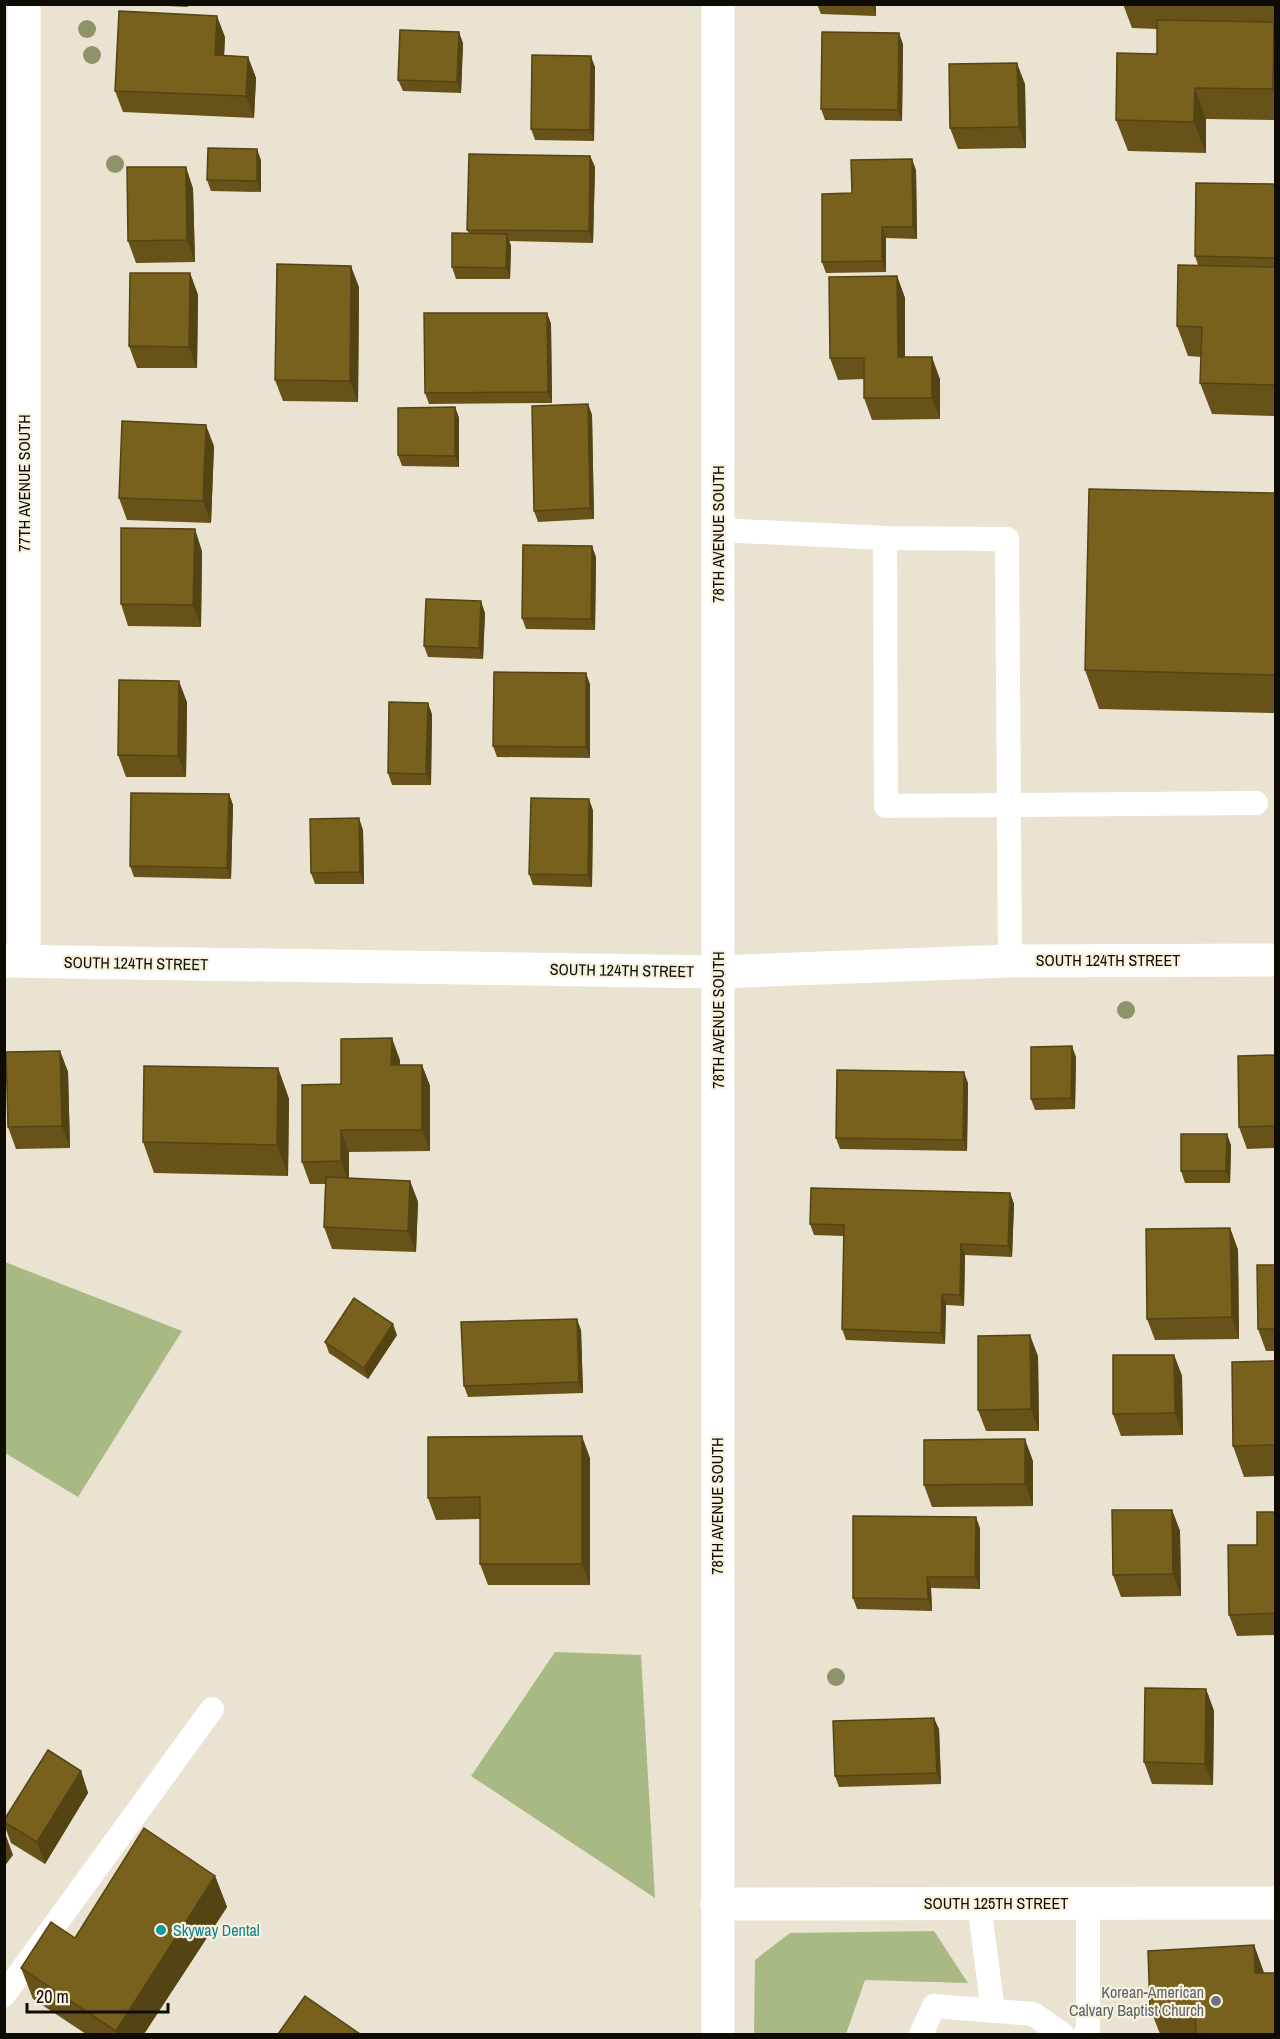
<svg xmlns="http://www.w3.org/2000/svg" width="1280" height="2039" viewBox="0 0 1280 2039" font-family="'Archivo Narrow',sans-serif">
	<rect width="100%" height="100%" fill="#ebe3d1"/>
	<g fill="#a8b984">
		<path d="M5,1262L182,1331L78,1497L5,1453Z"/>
		<path d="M555,1652L641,1655L655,1898L471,1776Z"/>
		<path d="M934,1931L968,1983L865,1980L846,2034H754L755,1960L790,1933Z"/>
	</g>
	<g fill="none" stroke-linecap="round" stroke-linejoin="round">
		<g stroke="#fff" stroke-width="24">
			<path d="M718,530L885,538L1007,539L1010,961"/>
			<path d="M885,538L886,806L1256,803"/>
			<path d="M979,1904L993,2011"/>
			<path d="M4,1995L212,1709"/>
			<path d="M921,2034L934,2006L1033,2014L1062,2034"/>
			<path d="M1085,2034L1088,2029V1903"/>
		</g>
		<g stroke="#fff" stroke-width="33">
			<path d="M24,961V4"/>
			<path d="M717,1904L1276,1903"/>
		</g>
		<g stroke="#fff" stroke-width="33">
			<path d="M4,961L718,972L1010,961L1276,960"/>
			<path d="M718,2034V4"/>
		</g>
	</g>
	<g fill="#8f936a">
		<circle cx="87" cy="29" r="9"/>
		<circle cx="92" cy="55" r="9"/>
		<circle cx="115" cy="164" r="9"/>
		<circle cx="1126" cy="1010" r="9"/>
		<circle cx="836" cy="1677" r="9"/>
	</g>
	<g fill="#675319">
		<path d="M127,4H188V7Z"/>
		<path d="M817,4H876V16L821,14Z"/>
		<path d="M1123,4H1275V120L1206,119V153L1128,151L1116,120L1157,54V29L1132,28Z"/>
		<path d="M225,37L224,55L248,57L256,78L254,118L123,112L115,91Z"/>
		<path d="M463,43L461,93L403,91L398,80Z"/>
		<path d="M903,44L902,121L825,120L821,109Z"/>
		<path d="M595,67L594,141L535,140L531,129Z"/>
		<path d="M1025,84L1026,148L958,149L950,128Z"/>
		<path d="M590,156L595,167L593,243L509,241L511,246L510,279H456L452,267L469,233L467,230Z"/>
		<path d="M261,160V192L211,191L207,180Z"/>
		<path d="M186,167L193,189L195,262L136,263L128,241Z"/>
		<path d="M916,170L917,239L886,238V272L826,273L822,262L852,193Z"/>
		<path d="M1275,184V416L1212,414L1200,383L1201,357L1188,356L1177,326L1198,265L1195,256Z"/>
		<path d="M190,273L198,295L197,368H137L129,346Z"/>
		<path d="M897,276L905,298V357L940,379V419L872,420L864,398V379L838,380L830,358Z"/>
		<path d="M359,287L358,402L283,401L275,380Z"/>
		<path d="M547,313L551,324L552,403L429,404L425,393Z"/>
		<path d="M588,404L592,415L594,519L538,522L534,511Z"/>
		<path d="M455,407L459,418V467L402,466L398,455Z"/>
		<path d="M214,446L211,523L127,520L119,498Z"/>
		<path d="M1275,493V713L1099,709L1085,670Z"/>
		<path d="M202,551L201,627L128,626L121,604Z"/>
		<path d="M596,557L595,630L526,629L522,618Z"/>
		<path d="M485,613L483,659L428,657L424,646Z"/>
		<path d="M590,684V758L497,757L493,746Z"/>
		<path d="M187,702L186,777H126L118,755Z"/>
		<path d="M432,714L431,785H392L388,773Z"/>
		<path d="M229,794L233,805L231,879L134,877L130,866Z"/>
		<path d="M593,810L592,887L533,885L529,874Z"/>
		<path d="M363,830L364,884H315L311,873Z"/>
		<path d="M60,1051L68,1072L70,1148L16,1149L8,1127Z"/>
		<path d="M1275,1055V1148L1247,1149L1239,1127Z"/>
		<path d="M1076,1057L1075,1109L1035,1110L1031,1099Z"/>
		<path d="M400,1060V1065H422L430,1086V1151L349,1152V1178L410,1181L418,1202L416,1252L332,1249L324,1227L325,1184H310L302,1162L341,1084Z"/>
		<path d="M278,1068L289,1099L288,1176L154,1173L143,1142Z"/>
		<path d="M968,1083L967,1151L840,1149L836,1138Z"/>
		<path d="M1231,1145L1230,1183H1185L1181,1171Z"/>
		<path d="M1010,1193L1014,1204L1012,1257L965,1255L964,1306L946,1305L945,1344L846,1340L842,1329L844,1236L814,1235L810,1224Z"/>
		<path d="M1230,1228L1238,1250L1239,1339L1155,1340L1147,1319Z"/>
		<path d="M1275,1265V1351H1266L1258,1329Z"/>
		<path d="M581,1330L583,1393L468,1397L464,1386Z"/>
		<path d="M397,1335L368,1379L329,1353L325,1342Z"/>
		<path d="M1174,1355L1182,1376L1183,1435L1121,1436L1113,1414Z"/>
		<path d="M1038,1356L1039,1431H986L978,1410Z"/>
		<path d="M1275,1361V1476L1244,1477L1233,1446Z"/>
		<path d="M590,1458V1585H488L480,1564V1519L436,1520L428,1498Z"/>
		<path d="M1033,1461V1506L932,1507L924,1485Z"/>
		<path d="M1172,1510L1180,1531L1181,1596L1121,1597L1113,1575Z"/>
		<path d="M1275,1512V1635L1237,1636L1229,1615Z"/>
		<path d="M980,1528V1589L931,1588L932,1611L857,1609L853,1598Z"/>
		<path d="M1206,1689L1214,1711L1213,1785L1152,1784L1144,1762Z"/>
		<path d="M939,1729L941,1784L839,1787L835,1776Z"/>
		<path d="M81,1771L88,1793L45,1864L11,1843L4,1824V1820Z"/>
		<path d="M215,1876L227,1907L144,2034H86L33,1999L21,1968L75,1938Z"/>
		<path d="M1254,1945L1264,1973L1275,2034H1160L1150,2008Z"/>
	</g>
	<g fill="#544414">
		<path d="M876,4V16L872,5Z"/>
		<path d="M217,16L225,37L223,76L215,55Z"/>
		<path d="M1274,22L1275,26V97L1273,89Z"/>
		<path d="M459,32L463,43L461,93L457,82Z"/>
		<path d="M899,33L903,44L902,121L898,110Z"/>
		<path d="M591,56L595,67L594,141L590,130Z"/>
		<path d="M248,57L256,78L254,118L246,96Z"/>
		<path d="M1017,63L1025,84L1026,148L1019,127Z"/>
		<path d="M1195,88L1206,119V153L1194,122Z"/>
		<path d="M257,149L261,160V192L257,181Z"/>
		<path d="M590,156L595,167L593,243L589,231Z"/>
		<path d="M912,159L916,170L917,239L913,227Z"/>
		<path d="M186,167L193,189L195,262L187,240Z"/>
		<path d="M882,227L886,238V272L882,261Z"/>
		<path d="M507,234L511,246L510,279L506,268Z"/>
		<path d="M351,266L359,287L358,402L350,381Z"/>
		<path d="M190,273L198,295L197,368L189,347Z"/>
		<path d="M897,276L905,298V379L898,357Z"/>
		<path d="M547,313L551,324L552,403L548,392Z"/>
		<path d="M932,357L940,379V419L932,398Z"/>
		<path d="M588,404L592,415L594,519L590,508Z"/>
		<path d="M455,407L459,418V467L455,456Z"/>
		<path d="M206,425L214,446L211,523L203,501Z"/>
		<path d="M195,529L202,551L201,627L193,605Z"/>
		<path d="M592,546L596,557L595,630L591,619Z"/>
		<path d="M481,601L485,613L483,659L479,648Z"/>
		<path d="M586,673L590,684V758L586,747Z"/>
		<path d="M179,681L187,702L186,777L178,756Z"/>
		<path d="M428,703L432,714L431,785L426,774Z"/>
		<path d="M229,794L233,805L231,879L227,868Z"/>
		<path d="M589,799L593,810L592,887L588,875Z"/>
		<path d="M359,818L363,830L364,884L360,872Z"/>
		<path d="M392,1038L400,1060L399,1087L391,1065Z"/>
		<path d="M1072,1046L1076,1057L1075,1109L1071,1098Z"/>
		<path d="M60,1051L68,1072L70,1148L62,1126Z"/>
		<path d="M422,1065L430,1086V1151L422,1130Z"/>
		<path d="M278,1068L289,1099L288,1176L277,1145Z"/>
		<path d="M964,1072L968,1083L967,1151L963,1140Z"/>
		<path d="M341,1130L349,1152V1183L341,1161Z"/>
		<path d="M1227,1134L1231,1145L1230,1183L1226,1171Z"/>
		<path d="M410,1181L418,1202L416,1252L408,1231Z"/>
		<path d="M1010,1193L1014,1204L1012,1257L1008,1246Z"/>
		<path d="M1230,1228L1238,1250L1239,1339L1232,1317Z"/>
		<path d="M961,1244L965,1255L964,1306L960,1295Z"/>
		<path d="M942,1294L946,1305L945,1344L941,1333Z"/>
		<path d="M577,1319L581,1330L583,1393L579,1382Z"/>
		<path d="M393,1324L397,1335L368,1379L364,1368Z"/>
		<path d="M1030,1335L1038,1356L1039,1431L1031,1409Z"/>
		<path d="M1174,1355L1182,1376L1183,1435L1175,1413Z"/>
		<path d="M582,1436L590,1458V1585L582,1564Z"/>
		<path d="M1025,1439L1033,1461V1506L1025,1484Z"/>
		<path d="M1172,1510L1180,1531L1181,1596L1173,1574Z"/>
		<path d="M976,1517L980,1528V1589L975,1577Z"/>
		<path d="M927,1577L931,1588L932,1611L928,1599Z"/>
		<path d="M1206,1689L1214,1711L1213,1785L1205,1764Z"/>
		<path d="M934,1718L939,1729L941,1784L937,1773Z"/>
		<path d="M81,1771L88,1793L45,1864L37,1842Z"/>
		<path d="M5,1833L13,1855L4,1867V1834Z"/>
		<path d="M215,1876L227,1907L144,2034H117L116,2031Z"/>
		<path d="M1254,1945L1268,1984L1255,1973Z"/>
	</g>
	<g fill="#78611d" stroke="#544414" stroke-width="1.5">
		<path d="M119,11L217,16L215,55L248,57L246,96L115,91Z"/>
		<path d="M1157,20L1274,22L1273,89L1195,88L1194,122L1116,120L1117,53L1157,54Z"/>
		<path d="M400,30L459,32L457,82L398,80Z"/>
		<path d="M822,32L899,33L898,110L821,109Z"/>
		<path d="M532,55L591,56L590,130L531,129Z"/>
		<path d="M1017,63L1019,127L950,128L949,64Z"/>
		<path d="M208,148L257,149V181L207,180Z"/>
		<path d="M469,154L590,156L589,231L467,230Z"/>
		<path d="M912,159L913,227H882V261L822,262V194L852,193L851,160Z"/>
		<path d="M127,167H186L187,240L128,241Z"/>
		<path d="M1196,183L1275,184V258L1195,256Z"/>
		<path d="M452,233L507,234L506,268L452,267Z"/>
		<path d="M277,264L351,266L350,381L275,380Z"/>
		<path d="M1178,265L1275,267V385L1200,383L1202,327L1177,326Z"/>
		<path d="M130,273H190L189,347L129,346Z"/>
		<path d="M897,276L898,357H932V398H864V358H830L829,277Z"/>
		<path d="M424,313H547L548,392L425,393Z"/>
		<path d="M588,404L590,508L534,511L532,406Z"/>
		<path d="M455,407V456L398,455V408Z"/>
		<path d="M122,421L206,425L203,501L119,498Z"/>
		<path d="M1089,489L1275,493V675L1085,670Z"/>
		<path d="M121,528L195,529L193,605L121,604Z"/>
		<path d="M523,545L592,546L591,619L522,618Z"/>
		<path d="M426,599L481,601L479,648L424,646Z"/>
		<path d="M494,672L586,673V747L493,746Z"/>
		<path d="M119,680L179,681L178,756L118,755Z"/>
		<path d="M389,702L428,703L426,774L388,773Z"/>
		<path d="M131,793L229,794L227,868L130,866Z"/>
		<path d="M531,798L589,799L588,875L529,874Z"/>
		<path d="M359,818L360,872L311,873L310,819Z"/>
		<path d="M392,1038L391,1065H422V1130H341V1161L302,1162V1085L341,1084V1039Z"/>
		<path d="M1072,1046L1071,1098L1031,1099V1047Z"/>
		<path d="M60,1051L62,1126L8,1127L6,1052Z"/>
		<path d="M1275,1055V1126L1239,1127L1238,1056Z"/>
		<path d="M144,1066L278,1068L277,1145L143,1142Z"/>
		<path d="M837,1070L964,1072L963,1140L836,1138Z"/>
		<path d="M1181,1134H1227L1226,1171H1181Z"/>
		<path d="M326,1177L410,1181L408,1231L324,1227Z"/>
		<path d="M811,1188L1010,1193L1008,1246L961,1244L960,1295L942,1294L941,1333L842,1329L844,1225L810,1224Z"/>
		<path d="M1230,1228L1232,1317L1147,1319L1146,1229Z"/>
		<path d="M1257,1265H1275V1329H1258Z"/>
		<path d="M354,1298L393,1324L364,1368L325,1342Z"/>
		<path d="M577,1319L579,1382L464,1386L461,1322Z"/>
		<path d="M1030,1335L1031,1409L978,1410V1336Z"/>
		<path d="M1113,1355H1174L1175,1413L1113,1414Z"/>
		<path d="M1275,1361V1445L1233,1446L1232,1362Z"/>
		<path d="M582,1436V1564H480V1497L428,1498V1437Z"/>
		<path d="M1025,1439V1484L924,1485V1440Z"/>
		<path d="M1112,1510H1172L1173,1574L1113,1575Z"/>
		<path d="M1257,1512H1275V1613L1229,1615L1228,1545H1257Z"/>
		<path d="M853,1516L976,1517L975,1577H927L928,1599L853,1598Z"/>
		<path d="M1145,1688L1206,1689L1205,1764L1144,1762Z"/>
		<path d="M934,1718L937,1773L835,1776L833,1721Z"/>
		<path d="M48,1750L81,1771L37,1842L4,1822V1820Z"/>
		<path d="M144,1828L215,1876L116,2031L21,1968L51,1922L75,1938Z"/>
		<path d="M1254,1945L1255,1973H1275V2034H1196L1195,2005L1150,2008L1148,1951Z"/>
		<path d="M305,1996L360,2034H278Z"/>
	</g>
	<circle fill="#0f9aa8" stroke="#f8f1de" stroke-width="2" cx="161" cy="1930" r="6"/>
	<circle fill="#6b7280" stroke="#f8f1de" stroke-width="2" cx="1216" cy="2001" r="6"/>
	<g text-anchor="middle" stroke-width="4.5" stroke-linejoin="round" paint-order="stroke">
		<g font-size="16" fill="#0f0c06" stroke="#f8f1de">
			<text transform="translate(24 483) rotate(-90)" y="6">77TH AVENUE SOUTH</text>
			<text transform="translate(718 534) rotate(-90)" y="6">78TH AVENUE SOUTH</text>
			<text x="1108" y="966">SOUTH 124TH STREET</text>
			<text transform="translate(136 963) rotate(1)" y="6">SOUTH 124TH STREET</text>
			<text transform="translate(622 970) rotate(1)" y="6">SOUTH 124TH STREET</text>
			<text transform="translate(718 1020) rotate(-90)" y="6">78TH AVENUE SOUTH</text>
			<text transform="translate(717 1506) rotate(-90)" y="6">78TH AVENUE SOUTH</text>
			<text x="996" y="1909">SOUTH 125TH STREET</text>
		</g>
		<g font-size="16" fill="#0d838f" stroke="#f8f1de" text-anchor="start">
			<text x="173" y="1936">Skyway Dental</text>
		</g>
		<g font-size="16" fill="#5b616d" stroke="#f8f1de" text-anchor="end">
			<text x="1204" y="1998">Korean-American<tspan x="1204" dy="18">Calvary Baptist Church</tspan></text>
		</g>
	</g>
	<rect width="1280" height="2039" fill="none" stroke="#0f0c06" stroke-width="12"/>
	<path d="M27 2003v9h141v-9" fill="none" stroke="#0f0c06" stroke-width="3"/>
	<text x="36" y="2003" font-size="18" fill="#0f0c06" stroke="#f8f1de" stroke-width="4.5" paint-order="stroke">20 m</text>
</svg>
